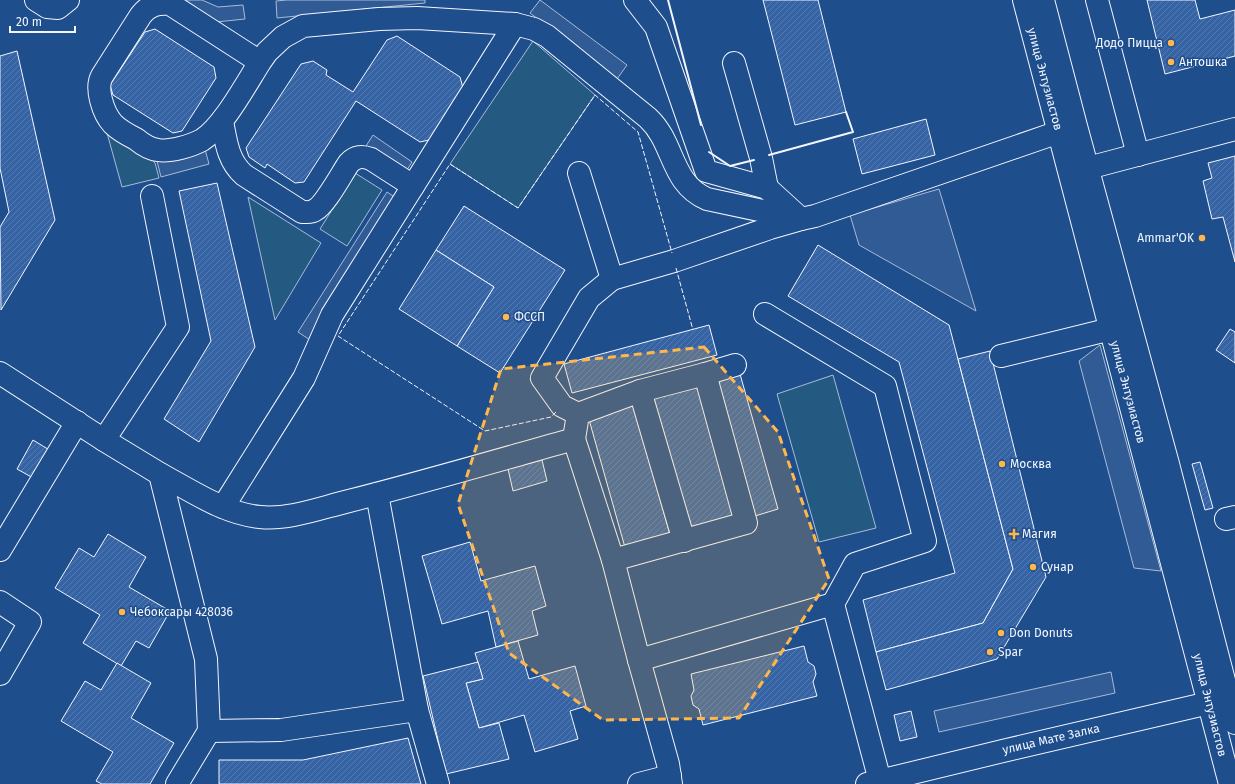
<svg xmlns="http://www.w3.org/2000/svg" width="1235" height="784" viewBox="0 0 1235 784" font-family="'Fira Sans',sans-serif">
	<defs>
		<pattern id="building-hatch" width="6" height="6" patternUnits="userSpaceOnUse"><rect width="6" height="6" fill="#3563a3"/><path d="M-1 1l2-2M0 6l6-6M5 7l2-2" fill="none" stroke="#537ab1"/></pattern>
	</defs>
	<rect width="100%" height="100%" fill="#1f4e8c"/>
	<g fill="#245a82" stroke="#a8bbd7">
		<path d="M533,41L595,95L518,208L450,164Z"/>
		<path d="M108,131L152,160L155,163L159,178L122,187L107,133Z"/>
		<path d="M355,173L382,190L347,246L320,229Z"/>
		<path d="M248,197L321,243L275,320Z"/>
		<path d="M833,375L876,528L819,542L777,394Z"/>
	</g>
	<g fill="#305b95" stroke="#a8bbd7">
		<path d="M166,0H202L218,7L243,5L245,19L216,22Z"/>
		<path d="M287,0H425V3L277,18L276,1Z"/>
		<path d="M540,0L627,65L617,79L530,13Z"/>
		<path d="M373,135L412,162L405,173L366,146Z"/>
		<path d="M205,149L209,164L161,177L157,161Z"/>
		<path d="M939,189L976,311L859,245L850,215Z"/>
		<path d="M387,192L399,200L310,340L298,332Z"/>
		<path d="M1100,345L1161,571L1134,568L1079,361Z"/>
		<path d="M1111,672L1115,693L939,732L934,711Z"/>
	</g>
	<g fill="url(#building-hatch)" stroke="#f2f6ff">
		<path d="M763,0H818L846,112L795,125Z"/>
		<path d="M1147,0H1195L1200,19L1235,10V56L1165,74Z"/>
		<path d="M155,29L214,67L216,78L182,131L173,133L113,95L110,85L145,32Z"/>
		<path d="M397,36L460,77L463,88L429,140L420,142L356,101L304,182L295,183L267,164L265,168L249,157L246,148L301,64L313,61L327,70L326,75L353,92L387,40Z"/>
		<path d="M17,51L55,220L1,310L0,227L9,212L0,168V56Z"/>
		<path d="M926,119L935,155L862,174L853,139Z"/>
		<path d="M1235,156V262L1223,217L1212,219L1203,181L1212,178L1208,163Z"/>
		<path d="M217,183L255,347L199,442L164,419L211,341L179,191Z"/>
		<path d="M464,206L565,270L500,373L457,346L494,287L436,250Z"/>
		<path d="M818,245L949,325L1013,569L983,623L876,652L863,600L955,573L899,362L788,296Z"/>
		<path d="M436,250L494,287L457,346L399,309Z"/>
		<path d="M709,325L717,355L572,393L564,364Z"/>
		<path d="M1230,329L1235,332V363L1216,350Z"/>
		<path d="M990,351L1046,577L997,659L886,690L876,652L983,623L1013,569L958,359Z"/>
		<path d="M740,374L778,509L755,516L716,380Z"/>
		<path d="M699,384L736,519L691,532L653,397Z"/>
		<path d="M633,403L671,538L626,551L588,416Z"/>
		<path d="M33,440L51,451L35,479L17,469Z"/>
		<path d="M542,460L547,481L513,491L508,469Z"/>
		<path d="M1200,462L1213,508L1205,510L1192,464Z"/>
		<path d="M108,534L146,557L129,587L170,611L149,648L136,641L121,666L83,643L100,615L55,588L79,548L94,557Z"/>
		<path d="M470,542L481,581L535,566L546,606L532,611L538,635L496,647L488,611L442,624L422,556Z"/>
		<path d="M518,641L529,679L575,666L586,706L570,711L578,739L535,752L524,715L479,728L466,683L483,679L475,653Z"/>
		<path d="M804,646L808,662L814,666L816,674L813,682L817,696L703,725L699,709L693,705L691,696L694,690L691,674Z"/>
		<path d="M478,662L483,679L466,683L479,728L499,723L509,759L446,774L423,676Z"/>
		<path d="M117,663L151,683L131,718L174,743L150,784H102L96,781L113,752L61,721L85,681L101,690Z"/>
		<path d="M911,711L917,737L900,741L894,715Z"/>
		<path d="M408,738L421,784H219V760H303Z"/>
	</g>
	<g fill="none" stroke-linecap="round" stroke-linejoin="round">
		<g stroke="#f2f6ff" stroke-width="24">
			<g id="minor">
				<path d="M36,0L47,7L58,8L68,0"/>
				<path d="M635,0L656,27L706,171L767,188L801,219L815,216L1059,132"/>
				<path d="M1097,0L1138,155"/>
				<path d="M260,62C246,84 223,127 202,140C191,146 170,152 158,150C149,149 142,144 136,139C128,135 119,130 113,124C103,113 95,88 102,76L141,15C149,5 157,3 170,4L260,62L267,52L283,37L303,26L379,19L417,18L515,24L534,29L547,36L648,118C675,143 670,183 707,199L801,219"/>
				<path d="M734,63L761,158L767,188"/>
				<path d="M222,121C226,142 228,161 244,175L302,212C307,212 311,213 315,210C325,205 342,173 349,163C356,156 362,156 371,159L413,186"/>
				<path d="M1088,168L1235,129"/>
				<path d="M579,173L612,279L674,261L770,228L798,220"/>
				<path d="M152,196L178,327L104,440L160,474L206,659L209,731L177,784"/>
				<path d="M765,314L885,386L925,541L855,564L833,604"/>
				<path d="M1001,356L1111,329"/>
				<path d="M0,373L104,440"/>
				<path d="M705,374L735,365"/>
				<path d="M640,391L684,541"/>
				<path d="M578,414L562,406L542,378L589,298L612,279"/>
				<path d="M574,439L578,414L640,391L705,374L746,523L613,560"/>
				<path d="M160,474C190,490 225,514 260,517C289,520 320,508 349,501C424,482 499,460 574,439L613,560L639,660"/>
				<path d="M377,494L417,710L438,784"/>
				<path d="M223,507L304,378L332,315L515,24"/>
				<path d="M1226,519L1235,517"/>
				<path d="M0,550L77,422"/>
				<path d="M0,602L30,622L0,674"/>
				<path d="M209,731L281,730L417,710"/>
				<path d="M639,784L670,776"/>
				<path d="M671,784L668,764L639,660L833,604L880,781"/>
				<path d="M867,784L1007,750L1209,703"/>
			</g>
		</g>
		<g stroke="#f2f6ff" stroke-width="24">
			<g id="major">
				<path d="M1024,0L1230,784"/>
				<path d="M1043,0L1076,126L1168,464L1235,723"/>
			</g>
		</g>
		<use href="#minor" stroke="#1f4e8c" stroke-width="22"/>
		<use href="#major" stroke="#1f4e8c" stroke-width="22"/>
		<g stroke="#f2f6ff" stroke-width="1" stroke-dasharray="5 2" stroke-linecap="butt">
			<path d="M676,268L693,330"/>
			<path d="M556,412L551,417L485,431L338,336L450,164L518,208L595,95L638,132L672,253"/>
		</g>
		<g stroke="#f2f6ff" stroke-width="2">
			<path d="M668,0L701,125"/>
			<path d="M709,152L730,166L754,160"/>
			<path d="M769,155L853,132L846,112"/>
		</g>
	</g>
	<path fill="#ffb74d" fill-opacity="0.2" stroke="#ffb74d" stroke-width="3" stroke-dasharray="8 5" stroke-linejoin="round" d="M704,347L778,432L829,579L739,718L603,720L509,653L458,504L501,369Z"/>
	<g fill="#ffb74d" stroke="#1f4e8c" stroke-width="1.5">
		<circle cx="1171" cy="43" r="4"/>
		<circle cx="1171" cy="62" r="4"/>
		<circle cx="1202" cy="238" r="4"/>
		<circle cx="506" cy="317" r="4"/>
		<circle cx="1002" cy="464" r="4"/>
		<path d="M1012 528h4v4h4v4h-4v4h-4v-4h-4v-4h4z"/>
		<circle cx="1033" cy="567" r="4"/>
		<circle cx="122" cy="612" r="4"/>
		<circle cx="1001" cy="633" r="4"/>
		<circle cx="990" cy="652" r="4"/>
	</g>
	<g text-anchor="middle" stroke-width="3" stroke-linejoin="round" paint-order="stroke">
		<g font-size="12" fill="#f2f6ff" stroke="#1f4e8c" text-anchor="start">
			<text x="1163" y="47" text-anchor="end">Додо Пицца</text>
			<text x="1179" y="66">Антошка</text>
			<text x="1194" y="242" text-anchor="end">Ammar'OK</text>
			<text x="514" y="321">ФССП</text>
			<text x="1010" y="468">Москва</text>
			<text x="1022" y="538">Магия</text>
			<text x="1041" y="571">Сунар</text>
			<text x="130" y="616">Чебоксары 428036</text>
			<text x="1009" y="637">Don Donuts</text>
			<text x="998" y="656">Spar</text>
		</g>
		<g font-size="12" fill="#f2f6ff" stroke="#1f4e8c">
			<text transform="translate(1045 79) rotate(75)" y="4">улица Энтузиастов</text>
			<text transform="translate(1128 392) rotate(75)" y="4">улица Энтузиастов</text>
			<text transform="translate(1210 705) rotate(76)" y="4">улица Энтузиастов</text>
			<text transform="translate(1051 739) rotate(-13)" y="4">улица Мате Залка</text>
		</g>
	</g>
	<path d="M10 26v6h65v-6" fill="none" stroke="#f2f6ff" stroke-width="2"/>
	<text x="16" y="26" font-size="12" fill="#f2f6ff" stroke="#1f4e8c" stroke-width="3" paint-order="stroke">20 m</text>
</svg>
